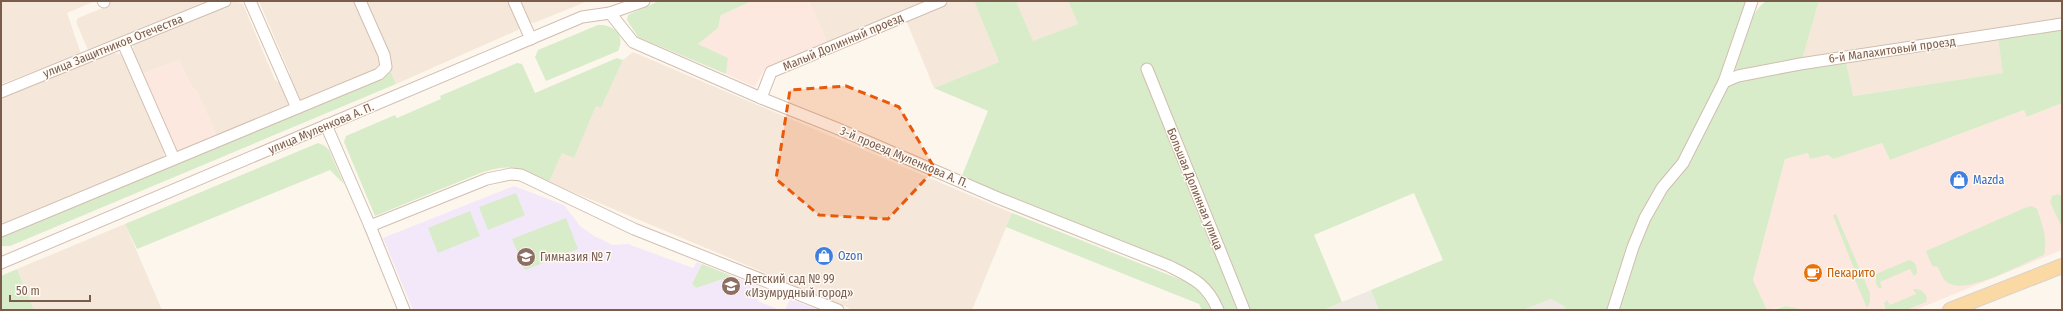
<svg xmlns="http://www.w3.org/2000/svg" width="2063" height="311" viewBox="0 0 2063 311" font-family="'Fira Sans Condensed',sans-serif">
	<rect width="100%" height="100%" fill="#fdf6ec"/>
	<g fill="#f5e8da">
		<path d="M1,1H95L67,13L81,54L1,84Z"/>
		<path d="M109,1H216L93,51L88,50L76,22L78,18L110,5Z"/>
		<path d="M235,1L243,4L275,80L284,85L290,103L289,106L217,137L196,90L192,88L179,60L141,75L132,49L135,43Z"/>
		<path d="M259,1H354L380,58L379,64L376,70L299,101L289,82L290,74Z"/>
		<path d="M366,1H510L520,27L518,30L396,84L391,72V66Z"/>
		<path d="M519,1H588L534,23L527,21Z"/>
		<path d="M809,1H931L828,45Z"/>
		<path d="M953,1H974L999,62L934,88L906,20Z"/>
		<path d="M1016,1H1068L1078,24L1033,42Z"/>
		<path d="M1819,1H2062V20L1802,60Z"/>
		<path d="M1998,38L2004,73L1852,96L1846,62Z"/>
		<path d="M633,52L1012,213L972,310H853L549,182L562,152L574,157L596,106L601,108L623,60Z"/>
		<path d="M114,53L125,55L165,149L164,155L161,159L1,227V98Z"/>
		<path d="M125,224L162,310H34L17,269Z"/>
	</g>
	<g fill="#fde8e0">
		<path d="M752,1H809L828,45L764,70L755,87L726,74L728,58L697,45L718,28L721,15Z"/>
		<path d="M179,60L192,88L196,90L217,137L183,152L177,151L172,147L141,75Z"/>
		<path d="M2062,103V250L1915,310H1802L1786,306L1767,310L1753,280L1785,159L1808,153L1810,159L1828,155L1833,159L1882,143L1890,160L2024,110L2028,117Z"/>
	</g>
	<g fill="#efe9e4">
		<path d="M1371,290L1379,310H1324L1342,302Z"/>
		<path d="M1551,299L1564,306L1566,310H1528L1527,308Z"/>
	</g>
	<g fill="#f3e8fa">
		<path d="M514,186L564,205L580,226L594,236L613,245L628,244L693,268L697,262L702,264L692,284L696,288L732,276L763,288L758,301L780,310H413L383,238Z"/>
		<path d="M790,299L814,308L819,310H785Z"/>
	</g>
	<g fill="#d8ecc9">
		<path d="M659,1H752L721,15L718,28L698,44L728,58L726,74L638,37L627,20L628,15Z"/>
		<path d="M974,1H1016L1033,41L1078,24L1068,1H1748L1720,79L1678,160L1659,186L1609,310H1566L1564,306L1551,299L1523,310H1379L1371,290L1443,260L1414,193L1314,235L1342,302L1324,310H1221L1210,287L961,178L988,111L934,88L999,62Z"/>
		<path d="M1766,1H1819L1802,60L1738,71L1735,69V64C1742,46 1750,11 1766,1Z"/>
		<path d="M598,25C613,24 626,35 618,51L546,81L535,57L538,50Z"/>
		<path d="M2062,29V103L2027,117L2024,110L1890,160L1882,143L1833,159L1828,155L1810,159L1808,153L1785,159L1753,280L1767,310H1618L1635,255L1650,220L1719,97L1728,86L1740,80L1798,68L1846,62L1853,96L2003,73L1998,38Z"/>
		<path d="M617,58L623,60L601,108L596,106L574,158L562,153L549,182C519,168 516,163 483,172L375,216L344,142L346,136L395,115L397,118L441,99L440,96L517,63L522,64L535,93Z"/>
		<path d="M391,72L396,84L10,246H1V236L4,234Z"/>
		<path d="M318,143L325,146L329,150L344,184L330,170L137,249L125,224Z"/>
		<path d="M516,193L525,215L488,230L479,207Z"/>
		<path d="M2058,194L2062,197V228L2050,202L2052,196Z"/>
		<path d="M2032,206L2037,209C2042,224 2048,238 2044,255C2023,263 1971,293 1950,284C1943,281 1941,274 1938,267L1932,266L1926,251L2027,207Z"/>
		<path d="M470,211L480,236L438,253L428,228Z"/>
		<path d="M1012,213L1192,284L1201,292L1211,310H1202L1199,304L1006,227Z"/>
		<path d="M1836,214L1870,293V302L1867,308L1852,273L1854,269L1833,215Z"/>
		<path d="M566,218L578,249L525,270L512,239Z"/>
		<path d="M1909,260C1916,262 1917,266 1917,273L1914,276L1910,269L1880,282L1882,288H1879L1876,284V274Z"/>
		<path d="M702,264L732,276L696,288L692,284Z"/>
		<path d="M17,269L34,310H1V276Z"/>
		<path d="M1913,289C1921,289 1924,291 1927,298L1926,302L1906,310H1886L1884,303L1887,300L1890,305L1916,294Z"/>
		<path d="M1786,306L1800,309L1802,310H1773Z"/>
	</g>
	<g fill="none" stroke-linecap="round" stroke-linejoin="round">
		<g stroke="#d1beb0" stroke-width="13">
			<g id="minor">
				<path d="M103,1L104,2"/>
				<path d="M250,1L297,108"/>
				<path d="M514,1L531,39"/>
				<path d="M610,13L633,42L761,98L836,128L998,198L1169,266C1193,278 1207,284 1218,310"/>
				<path d="M123,43L174,159"/>
				<path d="M1147,69L1244,310"/>
				<path d="M1724,82L1738,76L1800,64L2062,24"/>
				<path d="M1,92L225,1"/>
				<path d="M761,98L771,72L941,1"/>
				<path d="M326,125L370,226L487,179L511,174L521,175L634,229L838,310"/>
				<path d="M370,226L404,310"/>
				<path d="M1,231L379,74L386,67L384,55L360,1"/>
				<path d="M1,263L582,17L610,13L644,1"/>
				<path d="M1613,310L1633,247L1645,218L1662,188L1683,163L1724,82L1752,1"/>
			</g>
		</g>
		<g stroke="#dad1cd" stroke-width="16">
			<path id="major" d="M1950,310L2062,266"/>
		</g>
		<use href="#minor" stroke="#fff" stroke-width="11"/>
		<use href="#major" stroke="#fbd9a5" stroke-width="14"/>
	</g>
	<path fill="#e8590c" fill-opacity="0.2" stroke="#e8590c" stroke-width="3" stroke-dasharray="8 5" stroke-linejoin="round" d="M846,86L899,107L935,169L888,219L819,215L776,179L790,90Z"/>
	<defs>
		<g id="shop-disc" transform="scale(1)"><circle r="9.5" fill="#3f7fe0" stroke="#fffaf3"/><path d="M-5-2.5h2.3a2.7 3.5 0 0 1 5.4 0H5L5.5 6h-11ZM-1.5-2.5h3a1.5 2.3 0 0 0-3 0Z" fill="#fff"/></g>
		<g id="school-disc" transform="scale(1)"><circle r="9.5" fill="#8d6e63" stroke="#fffaf3"/><path d="M0-5L7-2L0 1L-7-2ZM-4 1L0 2.5L4 1V4Q0 6-4 4Z" fill="#fff"/></g>
		<g id="cafe-disc" transform="scale(1)"><circle r="9.5" fill="#e8710a" stroke="#fffaf3"/><path d="M-5.5-4.5H6V0H3Q3 3.5 0 3.5H-2.5Q-5.5 3.5-5.5 0ZM3-3.2v2h1.7v-2ZM-6 4.5H4V6H-6Z" fill="#fff"/></g>
	</defs>
	<g fill-rule="evenodd">
		<use href="#shop-disc" x="1959" y="180"/>
		<use href="#shop-disc" x="824" y="256"/>
		<use href="#school-disc" x="526" y="257"/>
		<use href="#cafe-disc" x="1813" y="273"/>
		<use href="#school-disc" x="731" y="286"/>
	</g>
	<g text-anchor="middle" stroke-width="3" stroke-linejoin="round" paint-order="stroke">
		<g font-size="12" fill="#7a5c4d" stroke="#fffaf3">
			<text transform="translate(843 42) rotate(-23)" y="4">Малый Долинный проезд</text>
			<text transform="translate(113 46) rotate(-22)" y="4">улица Защитников Отечества</text>
			<text transform="translate(1892 50) rotate(-8)" y="4">6-й Малахитовый проезд</text>
			<text transform="translate(321 128) rotate(-23)" y="4">улица Муленкова А. П.</text>
			<text transform="translate(904 157) rotate(23)" y="4">3-й проезд Муленкова А. П.</text>
			<text transform="translate(1195 189) rotate(68)" y="4">Большая Долинная улица</text>
		</g>
		<g font-size="12" fill="#366cbe" stroke="#fffaf3" text-anchor="start">
			<text x="1973" y="184">Mazda</text>
			<text x="838" y="260">Ozon</text>
		</g>
		<g font-size="12" fill="#785e54" stroke="#fffaf3" text-anchor="start">
			<text x="540" y="261">Гимназия № 7</text>
			<text x="745" y="283">Детский сад № 99<tspan x="745" dy="14">«Изумрудный город»</tspan></text>
		</g>
		<g font-size="12" fill="#c56008" stroke="#fffaf3" text-anchor="start">
			<text x="1827" y="277">Пекарито</text>
		</g>
	</g>
	<rect width="2063" height="311" fill="none" stroke="#7a5c4d" stroke-width="4"/>
	<path d="M10 295v6h80v-6" fill="none" stroke="#7a5c4d" stroke-width="2"/>
	<text x="16" y="295" font-size="12" fill="#7a5c4d" stroke="#fffaf3" stroke-width="3" paint-order="stroke">50 m</text>
</svg>
